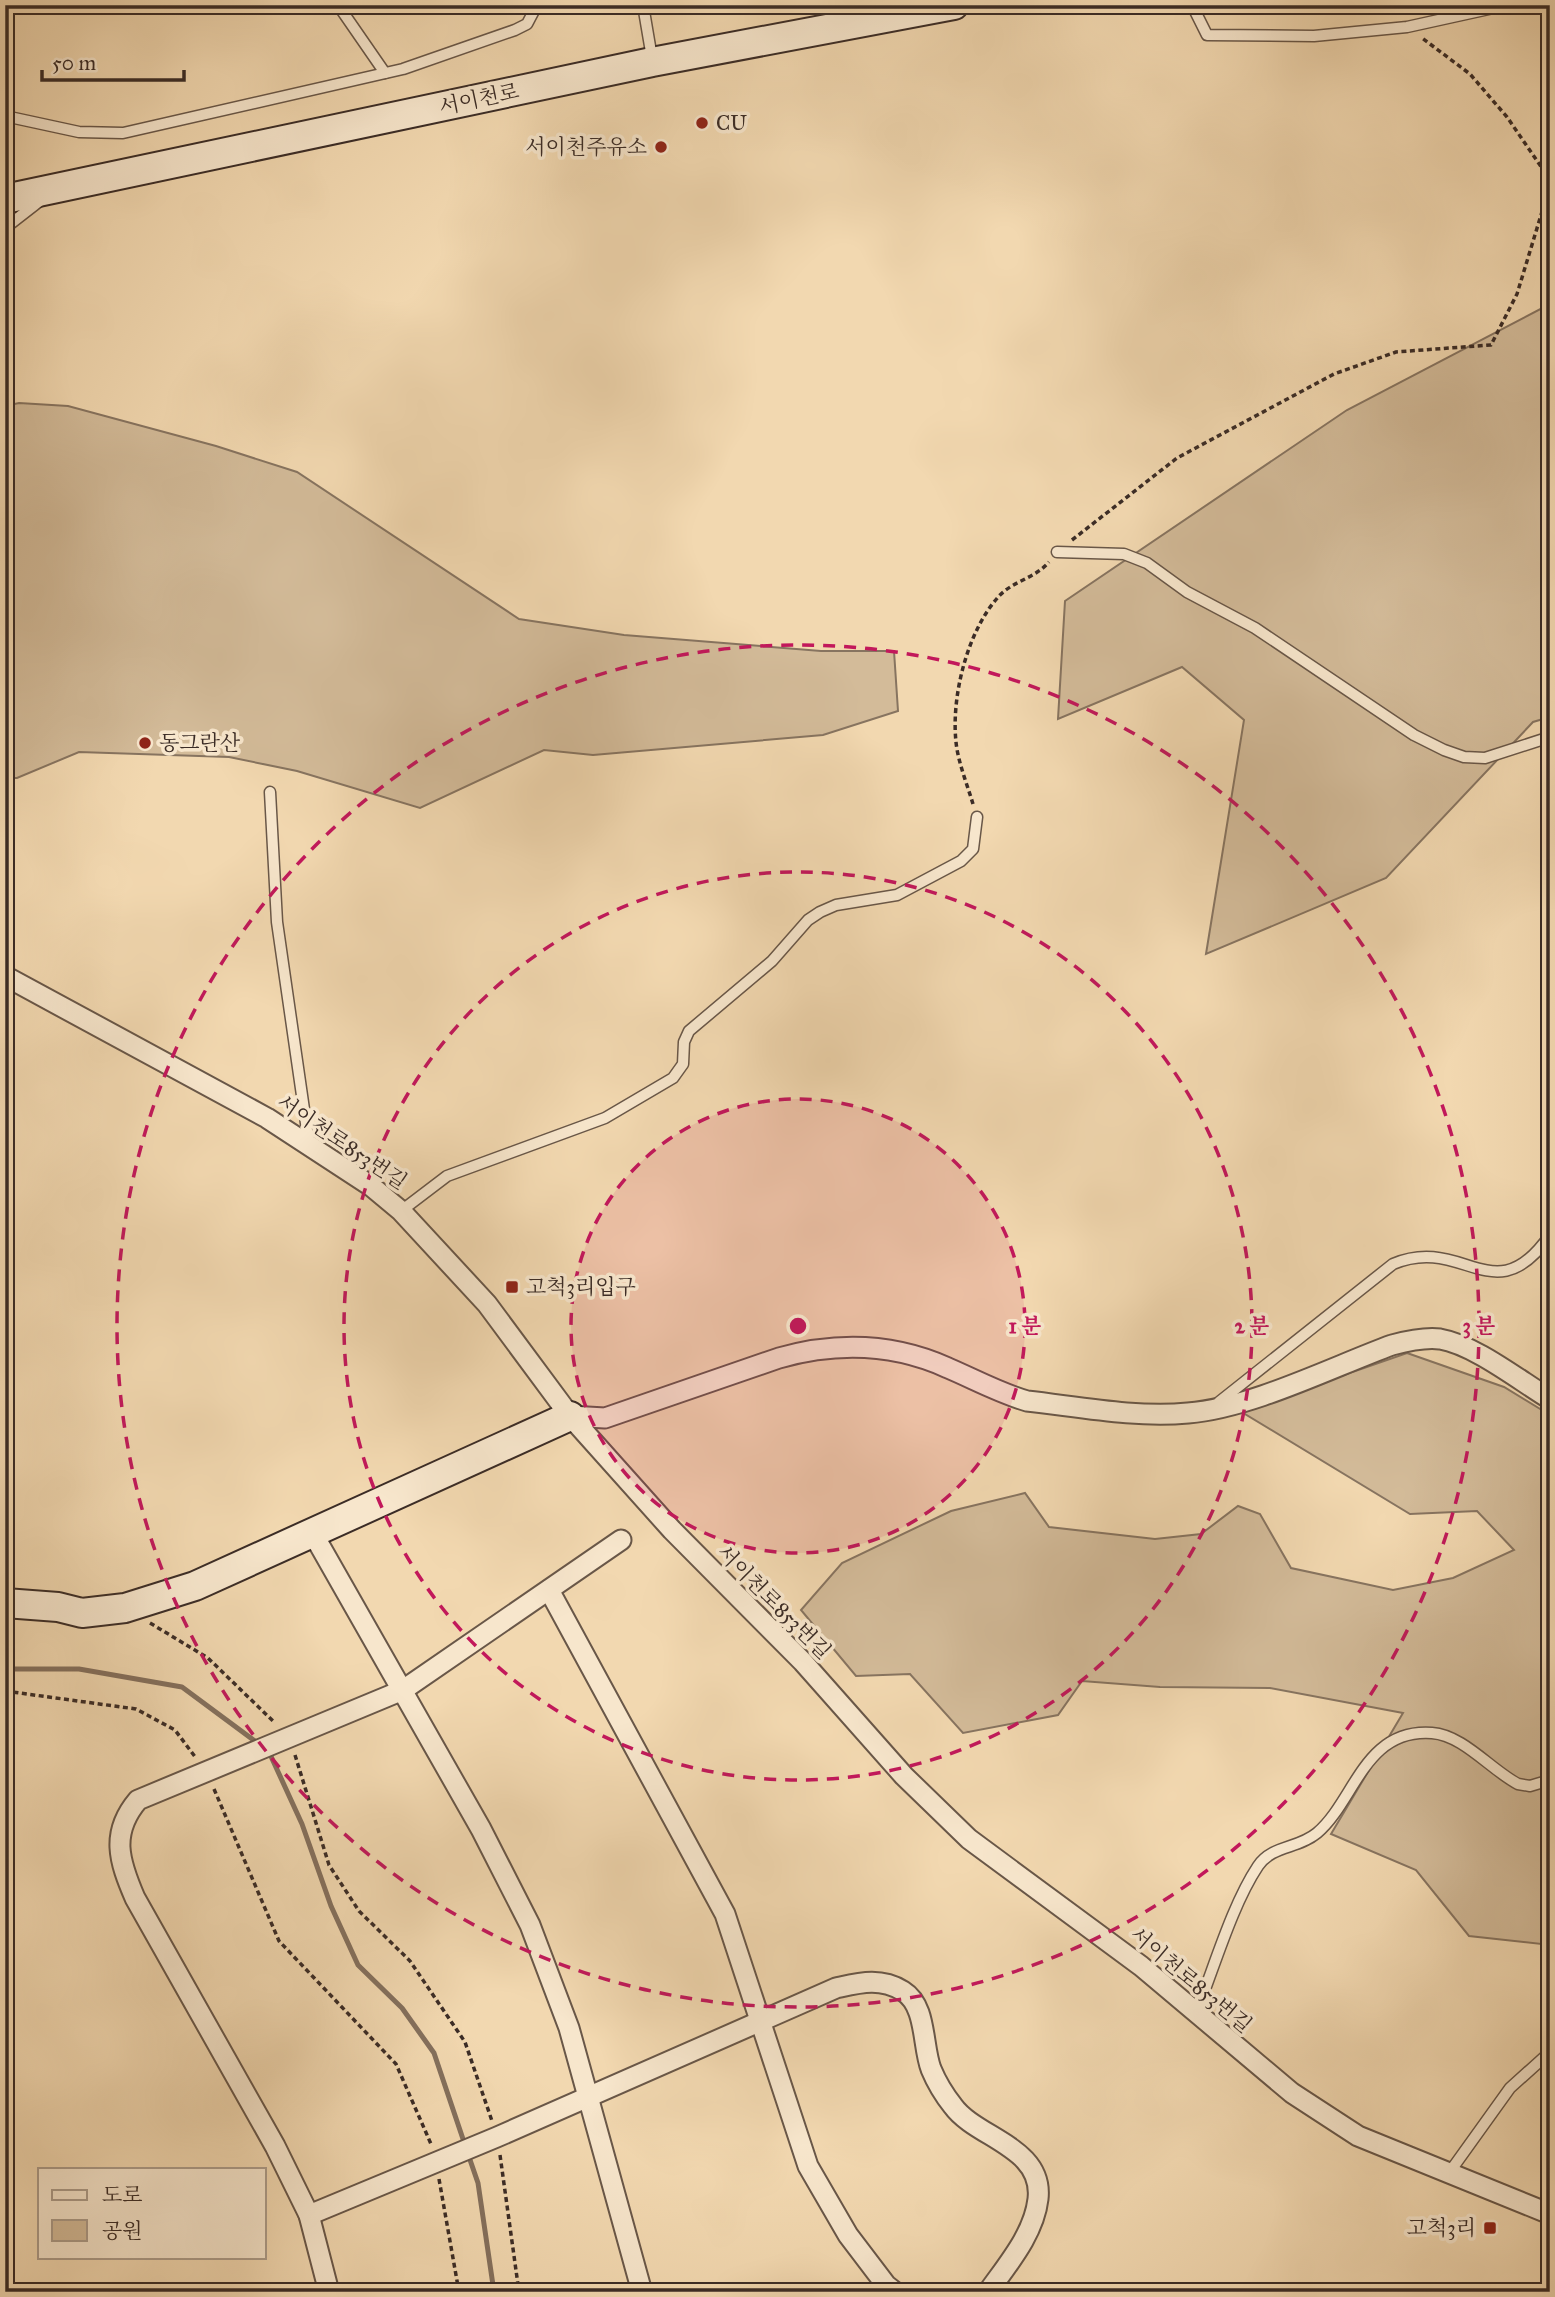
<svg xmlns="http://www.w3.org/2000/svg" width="1555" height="2297" viewBox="0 0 1555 2297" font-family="'IM FELL Great Primer','Noto Serif KR',serif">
	<rect width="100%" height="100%" fill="#f2d8b0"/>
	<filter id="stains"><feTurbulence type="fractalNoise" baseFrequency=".00286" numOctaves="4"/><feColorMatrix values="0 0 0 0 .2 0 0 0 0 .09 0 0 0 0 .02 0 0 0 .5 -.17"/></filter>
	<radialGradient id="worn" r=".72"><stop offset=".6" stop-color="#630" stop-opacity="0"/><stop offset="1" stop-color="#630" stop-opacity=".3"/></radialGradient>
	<g fill="#d3bb99" stroke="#877460" stroke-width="2">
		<path d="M1550,304V717L1533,722L1386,878L1206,954L1244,720L1182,667L1058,719L1065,601L1347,410Z"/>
		<path d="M19,403L68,406L216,446L297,472L519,619L624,635L821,651H894L898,711L823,735L593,755L544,750L420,808L297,771L229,757L79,752L17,778H5V406Z"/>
		<path d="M1407,1353L1504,1387L1550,1415V1945L1469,1936L1416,1870L1331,1834L1403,1713L1270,1688L1160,1687L1082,1681L1058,1715L963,1733L910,1674L856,1676L801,1610L842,1563L951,1511L1025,1493L1049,1527L1155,1539L1201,1534L1238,1506L1260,1514L1291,1568L1393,1590L1453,1578L1514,1550L1477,1511L1410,1514L1240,1411Z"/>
	</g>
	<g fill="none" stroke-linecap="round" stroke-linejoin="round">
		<g stroke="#84705d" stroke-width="5">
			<path d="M5,1669H79L182,1687L259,1744"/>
			<path d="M269,1752L302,1824L331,1906L358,1965L402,2008L434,2053L465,2145"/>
			<path d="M468,2154L478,2183L494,2292"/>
		</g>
		<g stroke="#695748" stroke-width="13">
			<g id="lane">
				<path d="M338,5L385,73"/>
				<path d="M643,5L652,58"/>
				<path d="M1192,5L1207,35L1314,36L1407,27L1507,5"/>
				<path d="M839,16L861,5"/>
				<path d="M5,116L79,132L123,133L403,69L515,30L527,24L537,5"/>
				<path d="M5,228L41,200"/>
				<path d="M1057,552L1124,554L1147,563L1187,592L1255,628L1414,735L1444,750L1464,757L1485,758L1550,737"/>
				<path d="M270,792L277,922L309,1144"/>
				<path d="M401,1211L447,1176L605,1118L673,1078L683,1064L684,1042L689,1031L772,961L808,920L820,912L836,905L897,895L961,861L973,849L977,817"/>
				<path d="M1219,1402L1393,1264C1464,1234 1494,1315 1550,1235"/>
				<path d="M1196,2013C1214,1968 1232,1905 1258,1866C1272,1845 1298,1849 1317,1833C1355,1801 1364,1728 1432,1733C1463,1735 1491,1770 1518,1784L1530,1786L1550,1780"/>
				<path d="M1449,2173L1510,2088L1550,2052"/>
			</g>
		</g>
		<g stroke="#695748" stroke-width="23">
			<g id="street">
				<path d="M5,976L267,1118L371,1186L401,1211L487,1304L570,1416L672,1530L803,1662L904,1776L969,1839L1141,1966L1292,2093L1358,2136L1550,2214"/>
				<path d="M570,1416L605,1418L779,1358C836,1342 893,1343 948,1368C974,1379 999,1393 1027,1401C1080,1407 1136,1418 1188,1413C1251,1408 1332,1367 1392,1345C1407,1341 1424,1337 1440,1339C1475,1345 1520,1381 1550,1399"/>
				<path d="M312,1532L481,1829L530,1925L569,2028L642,2292"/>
				<path d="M549,1590L725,1914L808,2166L848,2235L886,2285L895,2292"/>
				<path d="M309,2215L497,2137L836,1988C859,1983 880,1977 903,1991C927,2006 922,2045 931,2069C936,2081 945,2096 953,2106C976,2138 1044,2147 1038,2199C1034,2234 1007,2265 988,2292"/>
				<path d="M329,2292L309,2215L275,2146L135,1898C119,1861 110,1833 138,1800L403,1690L621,1540"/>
			</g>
		</g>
		<g stroke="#3b2c26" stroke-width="32">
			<g id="secondary">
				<path d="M5,199L652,62L954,5"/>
				<path d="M5,1603L58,1607L82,1613L125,1608L195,1586L570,1416"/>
			</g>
		</g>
		<g stroke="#3b2c26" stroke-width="3.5" stroke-dasharray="5 3.5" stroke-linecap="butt">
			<path d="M1072,540L1177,458L1334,374L1396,352L1491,345L1517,294L1548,192L1542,168L1507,117L1470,74L1422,38"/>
			<path d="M973,804C967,784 958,762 956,742C951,695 968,629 1000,595C1014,581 1035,578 1049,562"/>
			<path d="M150,1623L208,1658L275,1723"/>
			<path d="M5,1691L136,1709L175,1730L196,1758"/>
			<path d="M295,1755L329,1865L359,1911L410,1961L465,2042L492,2121"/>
			<path d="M214,1789L279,1941L396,2064L431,2144"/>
			<path d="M500,2155L519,2292"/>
			<path d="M439,2179L459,2292"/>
		</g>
		<use href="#lane" stroke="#f7e6cc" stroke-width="10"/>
		<use href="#street" stroke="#f7e6cc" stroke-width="19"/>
		<use href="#secondary" stroke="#f7e6cc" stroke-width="28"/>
	</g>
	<circle cx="798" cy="1326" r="227" fill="#c2185b" fill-opacity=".12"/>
	<g fill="none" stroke="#c2185b" stroke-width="3.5" stroke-dasharray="12 9">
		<circle cx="798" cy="1326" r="227"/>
		<circle cx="798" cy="1326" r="454"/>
		<circle cx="798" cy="1326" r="681"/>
	</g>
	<g fill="#8f2418" stroke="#f7e6cc" stroke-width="2.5">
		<circle cx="702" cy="123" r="7"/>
		<circle cx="661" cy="147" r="7"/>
		<circle cx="145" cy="743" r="7"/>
		<rect x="505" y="1280" width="14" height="14" rx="3.5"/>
		<rect x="1483" y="2221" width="14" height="14" rx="3.5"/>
	</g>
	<g text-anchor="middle" stroke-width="7" stroke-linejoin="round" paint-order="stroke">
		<g font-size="21" fill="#3b2c26" stroke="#f7e6cc">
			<text transform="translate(479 99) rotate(-12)" y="7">서이천로</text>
			<text transform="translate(342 1142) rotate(34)" y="7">서이천로853번길</text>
			<text transform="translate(774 1602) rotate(45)" y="7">서이천로853번길</text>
			<text transform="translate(1191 1980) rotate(40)" y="7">서이천로853번길</text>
		</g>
		<g font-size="21" fill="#3b2c26" stroke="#f7e6cc" text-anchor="start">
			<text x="716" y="130">CU</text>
			<text x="647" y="154" text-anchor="end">서이천주유소</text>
			<text x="159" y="750">동그란산</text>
			<text x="526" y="1294">고척3리입구</text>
			<text x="1476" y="2235" text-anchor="end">고척3리</text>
		</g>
	</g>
	<circle cx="798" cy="1326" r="10" fill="#c2185b" stroke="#f7e6cc" stroke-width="3.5"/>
	<g font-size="21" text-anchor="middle" font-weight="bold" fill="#c2185b" stroke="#f7e6cc" stroke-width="7" stroke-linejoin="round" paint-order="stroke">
		<text x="1025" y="1333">1 분</text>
		<text x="1252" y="1333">2 분</text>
		<text x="1479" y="1333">3 분</text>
	</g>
	<rect width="1555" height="2297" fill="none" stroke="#f2d8b0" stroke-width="28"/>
	<rect x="7" y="7" width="1541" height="2283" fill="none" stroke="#3b2c26" stroke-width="3.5"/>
	<rect x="14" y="14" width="1527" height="2269" fill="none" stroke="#3b2c26" stroke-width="2"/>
	<rect x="38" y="2168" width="228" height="91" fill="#f7e6cc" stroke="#ac9c8a" stroke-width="2"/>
	<rect x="52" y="2190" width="35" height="10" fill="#f7e6cc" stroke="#ac9c8a" stroke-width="2"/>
	<text x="102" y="2202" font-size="21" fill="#3b2c26">도로</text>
	<rect x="52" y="2220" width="35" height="21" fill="#d3bb99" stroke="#ac9c8a" stroke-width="2"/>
	<text x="102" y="2238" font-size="21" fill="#3b2c26">공원</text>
	<path d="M42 70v10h142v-10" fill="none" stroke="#3b2c26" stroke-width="3.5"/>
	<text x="52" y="70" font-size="21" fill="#3b2c26" stroke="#f7e6cc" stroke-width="5" paint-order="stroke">50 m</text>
	<rect width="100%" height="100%" filter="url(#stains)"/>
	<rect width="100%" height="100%" fill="url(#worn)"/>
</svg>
